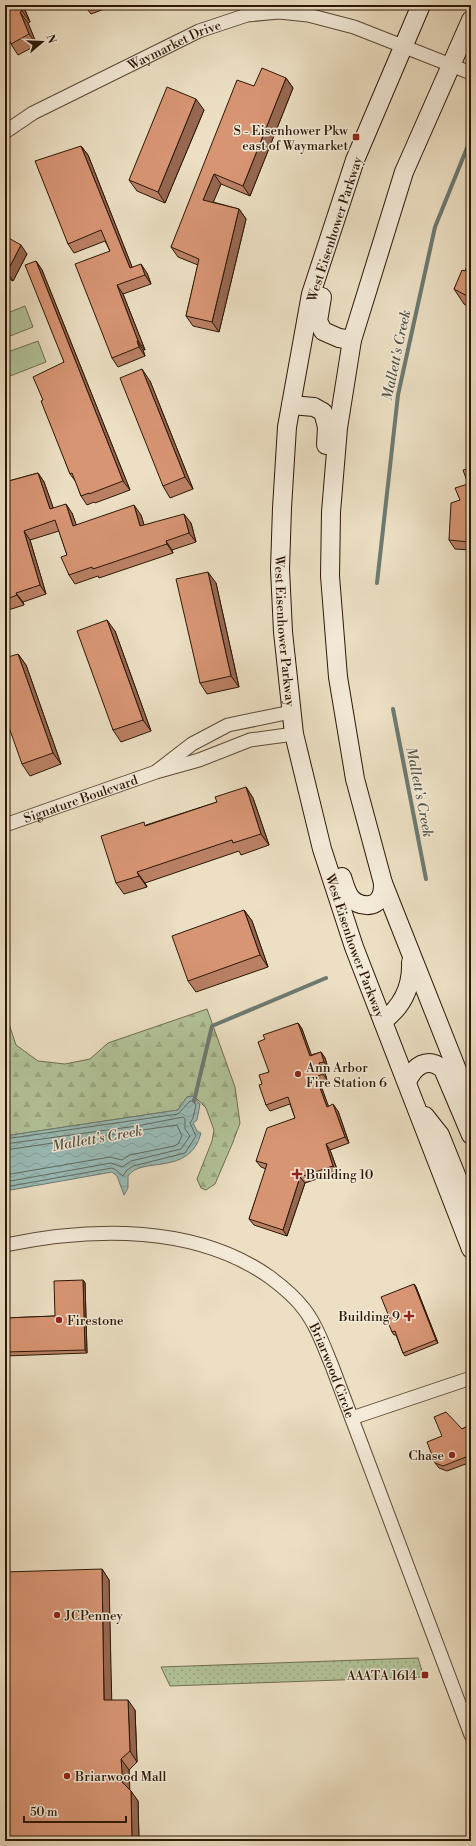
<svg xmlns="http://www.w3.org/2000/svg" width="476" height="1846" viewBox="0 0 476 1846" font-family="'Libre Bodoni',serif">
	<defs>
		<pattern id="green-dots" width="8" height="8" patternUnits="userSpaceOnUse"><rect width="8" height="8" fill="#b2c399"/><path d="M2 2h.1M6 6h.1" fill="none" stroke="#99a782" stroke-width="1.8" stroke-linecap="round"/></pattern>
		<pattern id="forest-firs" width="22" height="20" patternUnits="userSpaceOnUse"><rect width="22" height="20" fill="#b2c399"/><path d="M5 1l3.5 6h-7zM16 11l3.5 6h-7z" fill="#99a782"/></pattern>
		<pattern id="water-waves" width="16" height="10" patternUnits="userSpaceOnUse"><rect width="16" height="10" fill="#99bcb8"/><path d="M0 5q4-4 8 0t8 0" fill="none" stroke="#84a19d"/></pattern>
	</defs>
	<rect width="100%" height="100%" fill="#ecdfc3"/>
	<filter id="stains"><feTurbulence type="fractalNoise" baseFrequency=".005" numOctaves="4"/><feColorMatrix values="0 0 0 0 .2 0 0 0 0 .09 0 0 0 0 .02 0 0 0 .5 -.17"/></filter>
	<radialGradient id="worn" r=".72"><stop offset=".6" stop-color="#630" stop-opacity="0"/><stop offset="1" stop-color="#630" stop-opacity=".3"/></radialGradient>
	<path fill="url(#green-dots)" stroke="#6f6d4f" d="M418,1658L424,1677L170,1686L161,1667Z"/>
	<path fill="url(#forest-firs)" stroke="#6f6d4f" d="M207,1009L235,1087L240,1123L233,1142L215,1184L206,1190L201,1188L197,1179L212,1141L214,1130L206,1108L197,1099L187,1097L178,1110L5,1136V1012L16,1045L38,1061L65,1064L90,1059L108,1043Z"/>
	<g fill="#b2c399" stroke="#6f6d4f">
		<path d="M25,306L33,327L5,338V314Z"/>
		<path d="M38,341L46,362L5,378V353Z"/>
	</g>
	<path fill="url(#water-waves)" stroke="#6d7a70" d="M193,1096L200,1104L197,1120L193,1123L197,1131L201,1133C190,1177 140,1156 128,1176V1188L124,1195L117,1176L112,1172L5,1191V1136L178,1110L187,1097Z"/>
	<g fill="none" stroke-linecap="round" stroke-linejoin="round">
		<g stroke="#626a5e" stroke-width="1">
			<path d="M5,1139L178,1114L190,1101H193L196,1105L193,1118L190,1123L196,1136L185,1153L133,1166L127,1170L123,1176L116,1170L112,1168L5,1187"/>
			<path d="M5,1144L137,1126L183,1117L185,1119V1129L190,1136L181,1149L131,1161L122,1167L111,1163L5,1182"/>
			<path d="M5,1150L177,1125L182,1136L178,1144L174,1146L130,1155L122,1160L110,1157L5,1175"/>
		</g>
		<g stroke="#6d7a70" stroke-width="4">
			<path d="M377,583L398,395L435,227L471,138"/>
			<path d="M393,709L426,879"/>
			<path d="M194,1101L212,1026L326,978"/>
		</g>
		<g stroke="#5c4934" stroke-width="15">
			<g id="street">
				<path id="s1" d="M5,132L33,113L199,31L247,15L279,12L308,15L354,27L471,73"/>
				<path d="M157,771L192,744L228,725L291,712"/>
				<path id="s2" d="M5,825L156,772L199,760L250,740L294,734"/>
				<path id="s3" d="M5,1245C92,1227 196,1224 271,1278C283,1287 295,1297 304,1309C317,1326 324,1347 332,1366L471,1735"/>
				<path d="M352,1418L471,1378"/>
			</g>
		</g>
		<g stroke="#2c1705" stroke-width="20">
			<g id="secondary">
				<path id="s4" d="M421,5L355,160L311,294L287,427L282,508L280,569L283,632L294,734L322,849L354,947L471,1249"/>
				<path d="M471,20L404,172L352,340L338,428L331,512L330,576L338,677L355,779L383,883L471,1105"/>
				<path d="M322,297L318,321L323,331L339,338L352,340"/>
				<path d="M291,405L314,407L323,412L327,427L326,445"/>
				<path d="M342,877C344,883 346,891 350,897C358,907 376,909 381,896C383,892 383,887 383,883"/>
				<path d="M383,1021C403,1006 412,986 411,962"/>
				<path d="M407,1082C414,1066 427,1056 443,1069L471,1135"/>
				<path d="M425,1116L440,1135L471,1212"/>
			</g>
		</g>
		<use href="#street" stroke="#f3ead8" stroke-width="13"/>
		<use href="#secondary" stroke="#f3ead8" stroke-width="18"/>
	</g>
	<g fill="#ba8064" stroke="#2c1705">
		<path d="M23,5L30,22L28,23L37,45L18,55L11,44L5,30Z"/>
		<path d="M84,5H115L91,14Z"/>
		<path d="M286,78L293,88L250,196L221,184L213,202L239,209L246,219L219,332L193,326L186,316L198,265L178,257L171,247L254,86Z"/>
		<path d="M204,110L165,203L137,191L129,180Z"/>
		<path d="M81,146L88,155L132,267L147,273L151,284L123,294L145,350H143L145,356L118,367L112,358L110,251L105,241L74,253L68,244Z"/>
		<path d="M5,233L8,238L27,254L13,281L5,277Z"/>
		<path d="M471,259V308L464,304L454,289L465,271Z"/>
		<path d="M36,261L42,270L130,490L95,503L94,502L87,505L81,496L76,482L70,474L43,400L64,362Z"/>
		<path d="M150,381L193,489L170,498L163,486Z"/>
		<path d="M471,468V550L455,549L449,540L460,500L468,484Z"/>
		<path d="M38,473L44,482L53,508L72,513L76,525L141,515L144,525L191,523L196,542L172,550L173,553L99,578L98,576L75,584L69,575L67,555L59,531L30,540L46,594L23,602L24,605L5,611V482Z"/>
		<path d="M216,583L239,687L207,694L200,683Z"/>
		<path d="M115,631L151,731L121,742L113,730Z"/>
		<path d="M18,654L26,665L61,764L30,776L22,764Z"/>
		<path d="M246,787L253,798L269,845L241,855L239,851L145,883L147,887L124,894L116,883L146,825L217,802Z"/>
		<path d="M244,910L252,921L268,967L196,992L188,981Z"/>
		<path d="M298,1023L302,1029L311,1055L321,1052L325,1058L328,1068L324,1070L327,1080L320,1083L328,1106L338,1111L349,1143L330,1150L338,1172L305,1183L287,1236L254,1225L249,1219L266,1169L261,1167L256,1161L295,1118L290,1104L270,1111L266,1105L262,1084L269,1072L265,1039Z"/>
		<path d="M83,1280L85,1283L87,1353L5,1356V1318L55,1316Z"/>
		<path d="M414,1284L416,1287L438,1343L405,1356L403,1353L396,1335H394L392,1332L390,1319Z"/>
		<path d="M466,1427L471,1437V1462L447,1471L439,1468L435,1463L462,1429Z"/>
		<path d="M102,1569L109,1580L111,1700L135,1710L137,1762L129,1770V1789L138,1801L139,1841H5Z"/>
	</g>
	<g fill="#976851" stroke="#2c1705">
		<path d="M20,5H23L30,22L22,11Z"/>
		<path d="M20,12L28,23L37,45L29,34Z"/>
		<path d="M286,78L293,88L250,196L243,186Z"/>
		<path d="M196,99L204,110L165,203L158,192Z"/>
		<path d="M81,146L88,155L136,277L130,268Z"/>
		<path d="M214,174L221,184L210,210L203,200Z"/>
		<path d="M239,209L246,219L219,332L212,322Z"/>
		<path d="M21,245L27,254L13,281L7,272Z"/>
		<path d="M36,261L42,270L130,490L123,481Z"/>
		<path d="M141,264L147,273L151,284L145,275Z"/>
		<path d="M117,285L123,294L145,350L138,341Z"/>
		<path d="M137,341L143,350L145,356L139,347Z"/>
		<path d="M142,369L150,381L193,489L185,477Z"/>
		<path d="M38,473L44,482L57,518L50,509Z"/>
		<path d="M66,504L72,513L80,535L73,526Z"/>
		<path d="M134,505L141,515L147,535L140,526Z"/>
		<path d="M184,514L191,523L196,542L189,533Z"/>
		<path d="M24,531L30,540L46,594L40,585Z"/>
		<path d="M166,541L172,550L173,553L167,544Z"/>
		<path d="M208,572L216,583L239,687L231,676Z"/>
		<path d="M16,593L23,602L24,605L17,595Z"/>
		<path d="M107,620L115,631L151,731L143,720Z"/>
		<path d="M18,654L26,665L61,764L53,753Z"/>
		<path d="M246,787L253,798L269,845L261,834Z"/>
		<path d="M137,872L145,883L147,887L139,876Z"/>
		<path d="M244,910L252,921L268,967L260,955Z"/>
		<path d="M298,1023L302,1029L314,1062L310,1056Z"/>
		<path d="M321,1052L325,1058L328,1068L324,1062Z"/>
		<path d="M319,1063L324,1070L327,1080L323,1074Z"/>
		<path d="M316,1077L320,1083L331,1113L327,1107Z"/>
		<path d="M333,1104L338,1111L349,1143L345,1137Z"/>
		<path d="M326,1144L330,1150L338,1172L333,1166Z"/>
		<path d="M300,1177L305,1183L287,1236L283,1230Z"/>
		<path d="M83,1280L85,1283L87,1353L85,1350Z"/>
		<path d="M414,1284L416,1287L438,1343L436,1340Z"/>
		<path d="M466,1427L471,1437V1442Z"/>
		<path d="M102,1569L109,1580L112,1711L104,1700Z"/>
		<path d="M128,1700L135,1710L137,1762L130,1751Z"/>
		<path d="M121,1759L129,1770L130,1793L122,1782Z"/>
		<path d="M131,1791L138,1801L139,1841H132Z"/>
	</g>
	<g fill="#d89574" stroke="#2c1705">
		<path d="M5,5H20L22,11L20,12L29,34L11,44L5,30Z"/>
		<path d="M262,68L286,78L243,186L214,174L203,200L239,209L212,322L186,316L199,259L171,247L237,80L254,86Z"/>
		<path d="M167,87L196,99L158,192L129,180Z"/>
		<path d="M81,146L130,268L141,264L145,275L117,285L138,341H137L139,347L112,358L75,264L110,251L101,230L68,244L35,161Z"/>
		<path d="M5,236L21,245L7,272L5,271Z"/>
		<path d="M470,259H471V298L454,289L462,270L465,271Z"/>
		<path d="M36,261L123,481L89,494V493L81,496L72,473L70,474L41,401L43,400L33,377L64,362L25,265Z"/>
		<path d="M142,369L185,477L163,486L120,378Z"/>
		<path d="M471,468V539H469V542L449,540L451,503L460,500L455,488L468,484L463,470Z"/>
		<path d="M38,473L50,509L66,504L73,526L134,505L140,526L184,514L189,533L166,541L167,544L93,569L92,567L69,575L61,557L67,555L55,520L24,531L40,585L16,593L17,595L5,600V482Z"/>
		<path d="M208,572L231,676L200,683L176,579Z"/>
		<path d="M107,620L143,720L113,730L77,631Z"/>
		<path d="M18,654L53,753L22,764L5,716V658Z"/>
		<path d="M246,787L261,834L233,843L232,840L137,872L139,876L116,883L101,836L144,822L145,826L217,802L215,797Z"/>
		<path d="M244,910L260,955L188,981L172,936Z"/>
		<path d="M298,1023L310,1056L321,1052L324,1062L319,1063L323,1074L316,1077L327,1107L333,1104L345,1137L326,1144L333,1166L300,1177L283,1230L249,1219L267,1164L256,1161L267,1128L295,1118L288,1097L266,1105L259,1085L262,1084L259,1075L269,1072L258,1042L265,1039L263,1035Z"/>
		<path d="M83,1280L85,1350L5,1352V1318L55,1316L54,1281Z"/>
		<path d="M414,1284L436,1340L403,1353L395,1331L392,1332L387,1320L390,1319L381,1297Z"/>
		<path d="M446,1412L462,1429L466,1427L471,1442V1455L443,1466L435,1463L427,1442L442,1436L434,1417Z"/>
		<path d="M102,1569L104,1700H128L130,1751L121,1759L122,1771V1782L131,1791L132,1841H5V1572Z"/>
	</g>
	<g fill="#8f2418" stroke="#f3ead8" stroke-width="1.5">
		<rect x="352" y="133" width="8" height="8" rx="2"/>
		<circle cx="298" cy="1074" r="4"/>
		<path d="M295 1168h4v4h4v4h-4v4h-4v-4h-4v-4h4z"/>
		<path d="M407 1310h4v4h4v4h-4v4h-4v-4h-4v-4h4z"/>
		<circle cx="59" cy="1320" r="4"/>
		<circle cx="452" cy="1455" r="4"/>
		<circle cx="57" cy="1615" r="4"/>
		<rect x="421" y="1671" width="8" height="8" rx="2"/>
		<circle cx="67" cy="1776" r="4"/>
	</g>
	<g text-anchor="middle" stroke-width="3" stroke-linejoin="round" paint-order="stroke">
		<g font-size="13" fill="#2c1705" stroke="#f3ead8">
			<text dy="5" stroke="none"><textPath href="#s1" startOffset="191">Waymarket Drive</textPath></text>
			<text transform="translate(334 229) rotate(-72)" y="5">West Eisenhower Parkway</text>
			<text dy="5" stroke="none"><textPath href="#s4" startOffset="649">West Eisenhower Parkway</textPath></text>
			<text dy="5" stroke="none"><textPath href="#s2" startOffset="80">Signature Boulevard</textPath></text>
			<text dy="5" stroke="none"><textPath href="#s4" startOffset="973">West Eisenhower Parkway</textPath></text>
			<text dy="5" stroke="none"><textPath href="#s3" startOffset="389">Briarwood Circle</textPath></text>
		</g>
		<g font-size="13" fill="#2c1705" stroke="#f3ead8" text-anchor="start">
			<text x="348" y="135" text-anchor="end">S - Eisenhower Pkw<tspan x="348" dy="15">east of Waymarket</tspan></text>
			<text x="306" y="1072">Ann Arbor<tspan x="306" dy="15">Fire Station 6</tspan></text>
			<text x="306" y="1179">Building 10</text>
			<text x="400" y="1321" text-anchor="end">Building 9</text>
			<text x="67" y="1325">Firestone</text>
			<text x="444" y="1460" text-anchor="end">Chase</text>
			<text x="65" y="1620">JCPenney</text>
			<text x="417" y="1680" text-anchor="end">AAATA 1614</text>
			<text x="75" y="1781">Briarwood Mall</text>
		</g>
		<g font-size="14" font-style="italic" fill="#525144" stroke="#f3ead8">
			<text transform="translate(396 355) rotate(-78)" y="5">Mallett's Creek</text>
			<text transform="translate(420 792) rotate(79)" y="5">Mallett's Creek</text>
			<text transform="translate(97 1138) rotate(-10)" y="5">Mallett's Creek</text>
		</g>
	</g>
	<rect width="476" height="1846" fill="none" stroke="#ecdfc3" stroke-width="20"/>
	<rect x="6" y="6" width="464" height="1834" fill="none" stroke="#2c1705" stroke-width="2"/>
	<rect x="10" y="10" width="456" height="1826" fill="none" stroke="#2c1705"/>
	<g transform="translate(42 42) rotate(71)" stroke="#f3ead8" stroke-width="3" paint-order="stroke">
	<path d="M0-3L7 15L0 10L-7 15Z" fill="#2c1705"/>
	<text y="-6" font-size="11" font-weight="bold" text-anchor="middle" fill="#2c1705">N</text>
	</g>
	<path d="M24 1816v6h102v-6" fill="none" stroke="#2c1705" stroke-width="2"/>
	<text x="30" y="1816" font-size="12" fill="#2c1705" stroke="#f3ead8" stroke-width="3" paint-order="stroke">50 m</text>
	<rect width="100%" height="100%" filter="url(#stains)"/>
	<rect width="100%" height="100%" fill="url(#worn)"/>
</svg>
